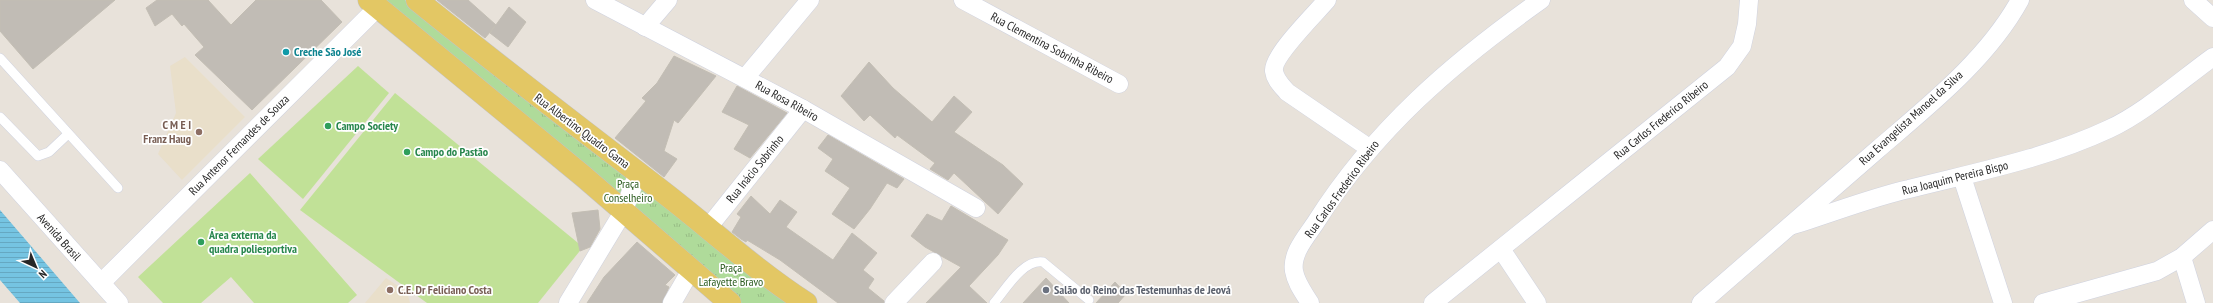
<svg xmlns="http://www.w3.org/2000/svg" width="2213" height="303" viewBox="0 0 2213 303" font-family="'PT Sans Narrow',sans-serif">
	<defs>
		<pattern id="park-tufts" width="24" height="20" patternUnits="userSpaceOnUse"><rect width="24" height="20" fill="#afdb9a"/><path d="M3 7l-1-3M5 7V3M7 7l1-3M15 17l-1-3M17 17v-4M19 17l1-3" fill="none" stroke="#97bc85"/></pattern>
		<pattern id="water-rules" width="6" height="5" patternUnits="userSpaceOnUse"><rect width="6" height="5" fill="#75c4e2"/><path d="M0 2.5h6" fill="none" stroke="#65a8c2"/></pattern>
	</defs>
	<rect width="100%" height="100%" fill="#e8e2da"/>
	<g fill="#e9dfca">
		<path d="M185,57L245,117L182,180L158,154L176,113L170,66Z"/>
		<path d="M386,278L407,292L410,303H365Z"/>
	</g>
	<path fill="url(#park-tufts)" d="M380,0H405L466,49L793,303H736Z"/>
	<g fill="#c1e197">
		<path d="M358,66L389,93L303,199L258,159Z"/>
		<path d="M395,93L583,247L538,303H427L300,210Z"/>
		<path d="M250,173L357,295L348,303H254L231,277L201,303H163L138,277Z"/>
	</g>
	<path fill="url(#water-rules)" d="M0,210L80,303H20L0,280Z"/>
	<g fill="#c1bcb5" stroke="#c3beb4">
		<path d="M0,0H115L33,69L0,31Z"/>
		<path d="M157,0H208L231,25L256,0H321L342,22L252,110L195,55L204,47L184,24L182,26L172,14L155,26L146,8Z"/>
		<path d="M437,0H468L496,25L485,38Z"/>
		<path d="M509,7L526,22L508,47L490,33Z"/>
		<path d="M674,56L716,76L678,123L674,120L664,151L677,159L664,177L615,138L646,101L642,98L657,83Z"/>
		<path d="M869,62L893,88L932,122L954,96L972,112L954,132L1003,165L1023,184L998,214L954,173L948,180L930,169L935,163L897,135L895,138L870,115L864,121L841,96Z"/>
		<path d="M737,86L787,113L750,158L734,149L749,125L722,112Z"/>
		<path d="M828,135L904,179L897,188L887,183L870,209L854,229L832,214L850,188L825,171L833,159L818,148Z"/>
		<path d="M751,196L770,214L780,200L797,212L786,227L833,260L852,233L877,253L863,270L874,279L868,288L884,301V303H838L780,260L747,240L746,242L741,239L732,232L741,217L737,214Z"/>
		<path d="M951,206L1008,240L998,255L969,286L987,303H926L961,267L925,247L911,236L927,214L942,221Z"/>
		<path d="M598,210L600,229L590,247L580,251L572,213Z"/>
		<path d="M637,242L675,275L665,285L669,287L662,303H587L604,277Z"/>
		<path d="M1046,278L1069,303H1023Z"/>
		<path d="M1115,282L1126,294L1118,303H1096Z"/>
	</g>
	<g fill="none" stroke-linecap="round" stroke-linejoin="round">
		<g stroke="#cfd2df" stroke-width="10">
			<g id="service">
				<path d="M0,58L118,188"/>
				<path d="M0,117L38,156L49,152L68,134"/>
				<path d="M994,303C1006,289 1023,259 1043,262L1089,300"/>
			</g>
		</g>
		<g stroke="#cfd2df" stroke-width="19">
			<g id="minor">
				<path d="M595,0L803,109L976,208"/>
				<path d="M963,0L1119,84"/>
				<path d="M1327,0C1316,13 1272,56 1274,71C1275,80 1282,86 1287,92L1369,148"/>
				<path d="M2193,0L2213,18"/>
				<path d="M645,27L668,0"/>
				<path d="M745,78L810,0"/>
				<path d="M0,170L119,303"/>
				<path d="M1962,177L2003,303"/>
				<path d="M1790,226C1830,214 1869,198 1909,189C1976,172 2045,159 2109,129C2144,113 2181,80 2213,57"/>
				<path d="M707,229L803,109"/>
				<path d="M1501,249L1537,303"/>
				<path d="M2182,257L2196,303"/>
				<path d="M101,283L378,7"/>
				<path d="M568,303L623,212L638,173"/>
				<path d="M672,303L691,270"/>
				<path d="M894,303L933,262"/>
				<path d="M1310,303C1304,293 1296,283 1294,271C1291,253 1307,236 1316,222C1375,129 1452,63 1541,0"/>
				<path d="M1433,303L1727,67L1742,46L1747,24L1749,0"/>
				<path d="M1701,303C1760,252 1819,201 1877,150C1928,106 1987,60 2020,0"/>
				<path d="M2043,303L2157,271L2182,257L2213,230"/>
			</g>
		</g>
		<g stroke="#c3c3c3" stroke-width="23">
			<g id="primary">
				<path d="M369,0L583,176L730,303"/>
				<path d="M417,0C498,66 580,128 663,192C711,229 755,270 806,303"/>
			</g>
		</g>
		<use href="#service" stroke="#fff" stroke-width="9"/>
		<use href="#minor" stroke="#fff" stroke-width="18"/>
		<use href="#primary" stroke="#e3c764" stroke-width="22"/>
	</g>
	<circle fill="#0f9aa8" stroke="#fff" stroke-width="1.5" cx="286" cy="52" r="4"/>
	<g fill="#2e9e5b" stroke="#fff" stroke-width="1.5">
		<circle cx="328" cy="126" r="4"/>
		<circle cx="407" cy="152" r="4"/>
		<circle cx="201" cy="242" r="4"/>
	</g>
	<g fill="#8d6e63" stroke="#fff" stroke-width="1.5">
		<circle cx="199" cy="132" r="4"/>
		<circle cx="390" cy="290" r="4"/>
	</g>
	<circle fill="#6b7280" stroke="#fff" stroke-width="1.5" cx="1046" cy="290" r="4"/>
	<g text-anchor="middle" stroke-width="3.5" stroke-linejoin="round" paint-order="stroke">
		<g font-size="12" fill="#272727" stroke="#fff">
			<text transform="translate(1052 48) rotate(28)" y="4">Rua Clementina Sobrinha Ribeiro</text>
			<text transform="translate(787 101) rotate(29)" y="4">Rua Rosa Ribeiro</text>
			<text transform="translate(1911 118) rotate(-42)" y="4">Rua Evangelista Manoel da Silva</text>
			<text transform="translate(1661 120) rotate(-39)" y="4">Rua Carlos Frederico Ribeiro</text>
			<text transform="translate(582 131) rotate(37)" y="4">Rua Albertino Quadro Gama</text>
			<text transform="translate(239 145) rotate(-45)" y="4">Rua Antenor Fernandes de Souza</text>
			<text transform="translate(755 169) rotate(-51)" y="4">Rua Inácio Sobrinho</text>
			<text transform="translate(1955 178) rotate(-14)" y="4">Rua Joaquim Pereira Bispo</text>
			<text transform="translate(1342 189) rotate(-54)" y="4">Rua Carlos Frederico Ribeiro</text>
			<text transform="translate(59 237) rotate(48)" y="4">Avenida Brasil</text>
		</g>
		<g font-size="12" font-weight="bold" fill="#0d838f" stroke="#fff" text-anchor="start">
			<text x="294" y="56">Creche São José</text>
		</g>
		<g font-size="12" font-weight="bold" fill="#785e54" stroke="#fff" text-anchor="end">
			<text x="191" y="129">C M E I<tspan x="191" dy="14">Franz Haug</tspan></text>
			<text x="398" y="294" text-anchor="start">C.E. Dr Feliciano Costa</text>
		</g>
		<g font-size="12" font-weight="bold" fill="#27864d" stroke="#fff" text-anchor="start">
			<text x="336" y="130">Campo Society</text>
			<text x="415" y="156">Campo do Pastão</text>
			<text x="209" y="239">Área externa da<tspan x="209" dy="14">quadra poliesportiva</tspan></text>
		</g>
		<g font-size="12" fill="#2b5c1f" stroke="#fff">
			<text x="628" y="188">Praça<tspan x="628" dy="14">Conselheiro</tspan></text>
			<text x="731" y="272">Praça<tspan x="731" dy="14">Lafayette Bravo</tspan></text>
		</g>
		<g font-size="12" font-weight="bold" fill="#5b616d" stroke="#fff" text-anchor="start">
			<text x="1054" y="294">Salão do Reino das Testemunhas de Jeová</text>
		</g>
	</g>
	<g transform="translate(36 267) rotate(136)" stroke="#ffffff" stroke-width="3" paint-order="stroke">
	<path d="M0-3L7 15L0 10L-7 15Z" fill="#272727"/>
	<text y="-6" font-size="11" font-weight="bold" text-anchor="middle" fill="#272727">N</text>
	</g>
</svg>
